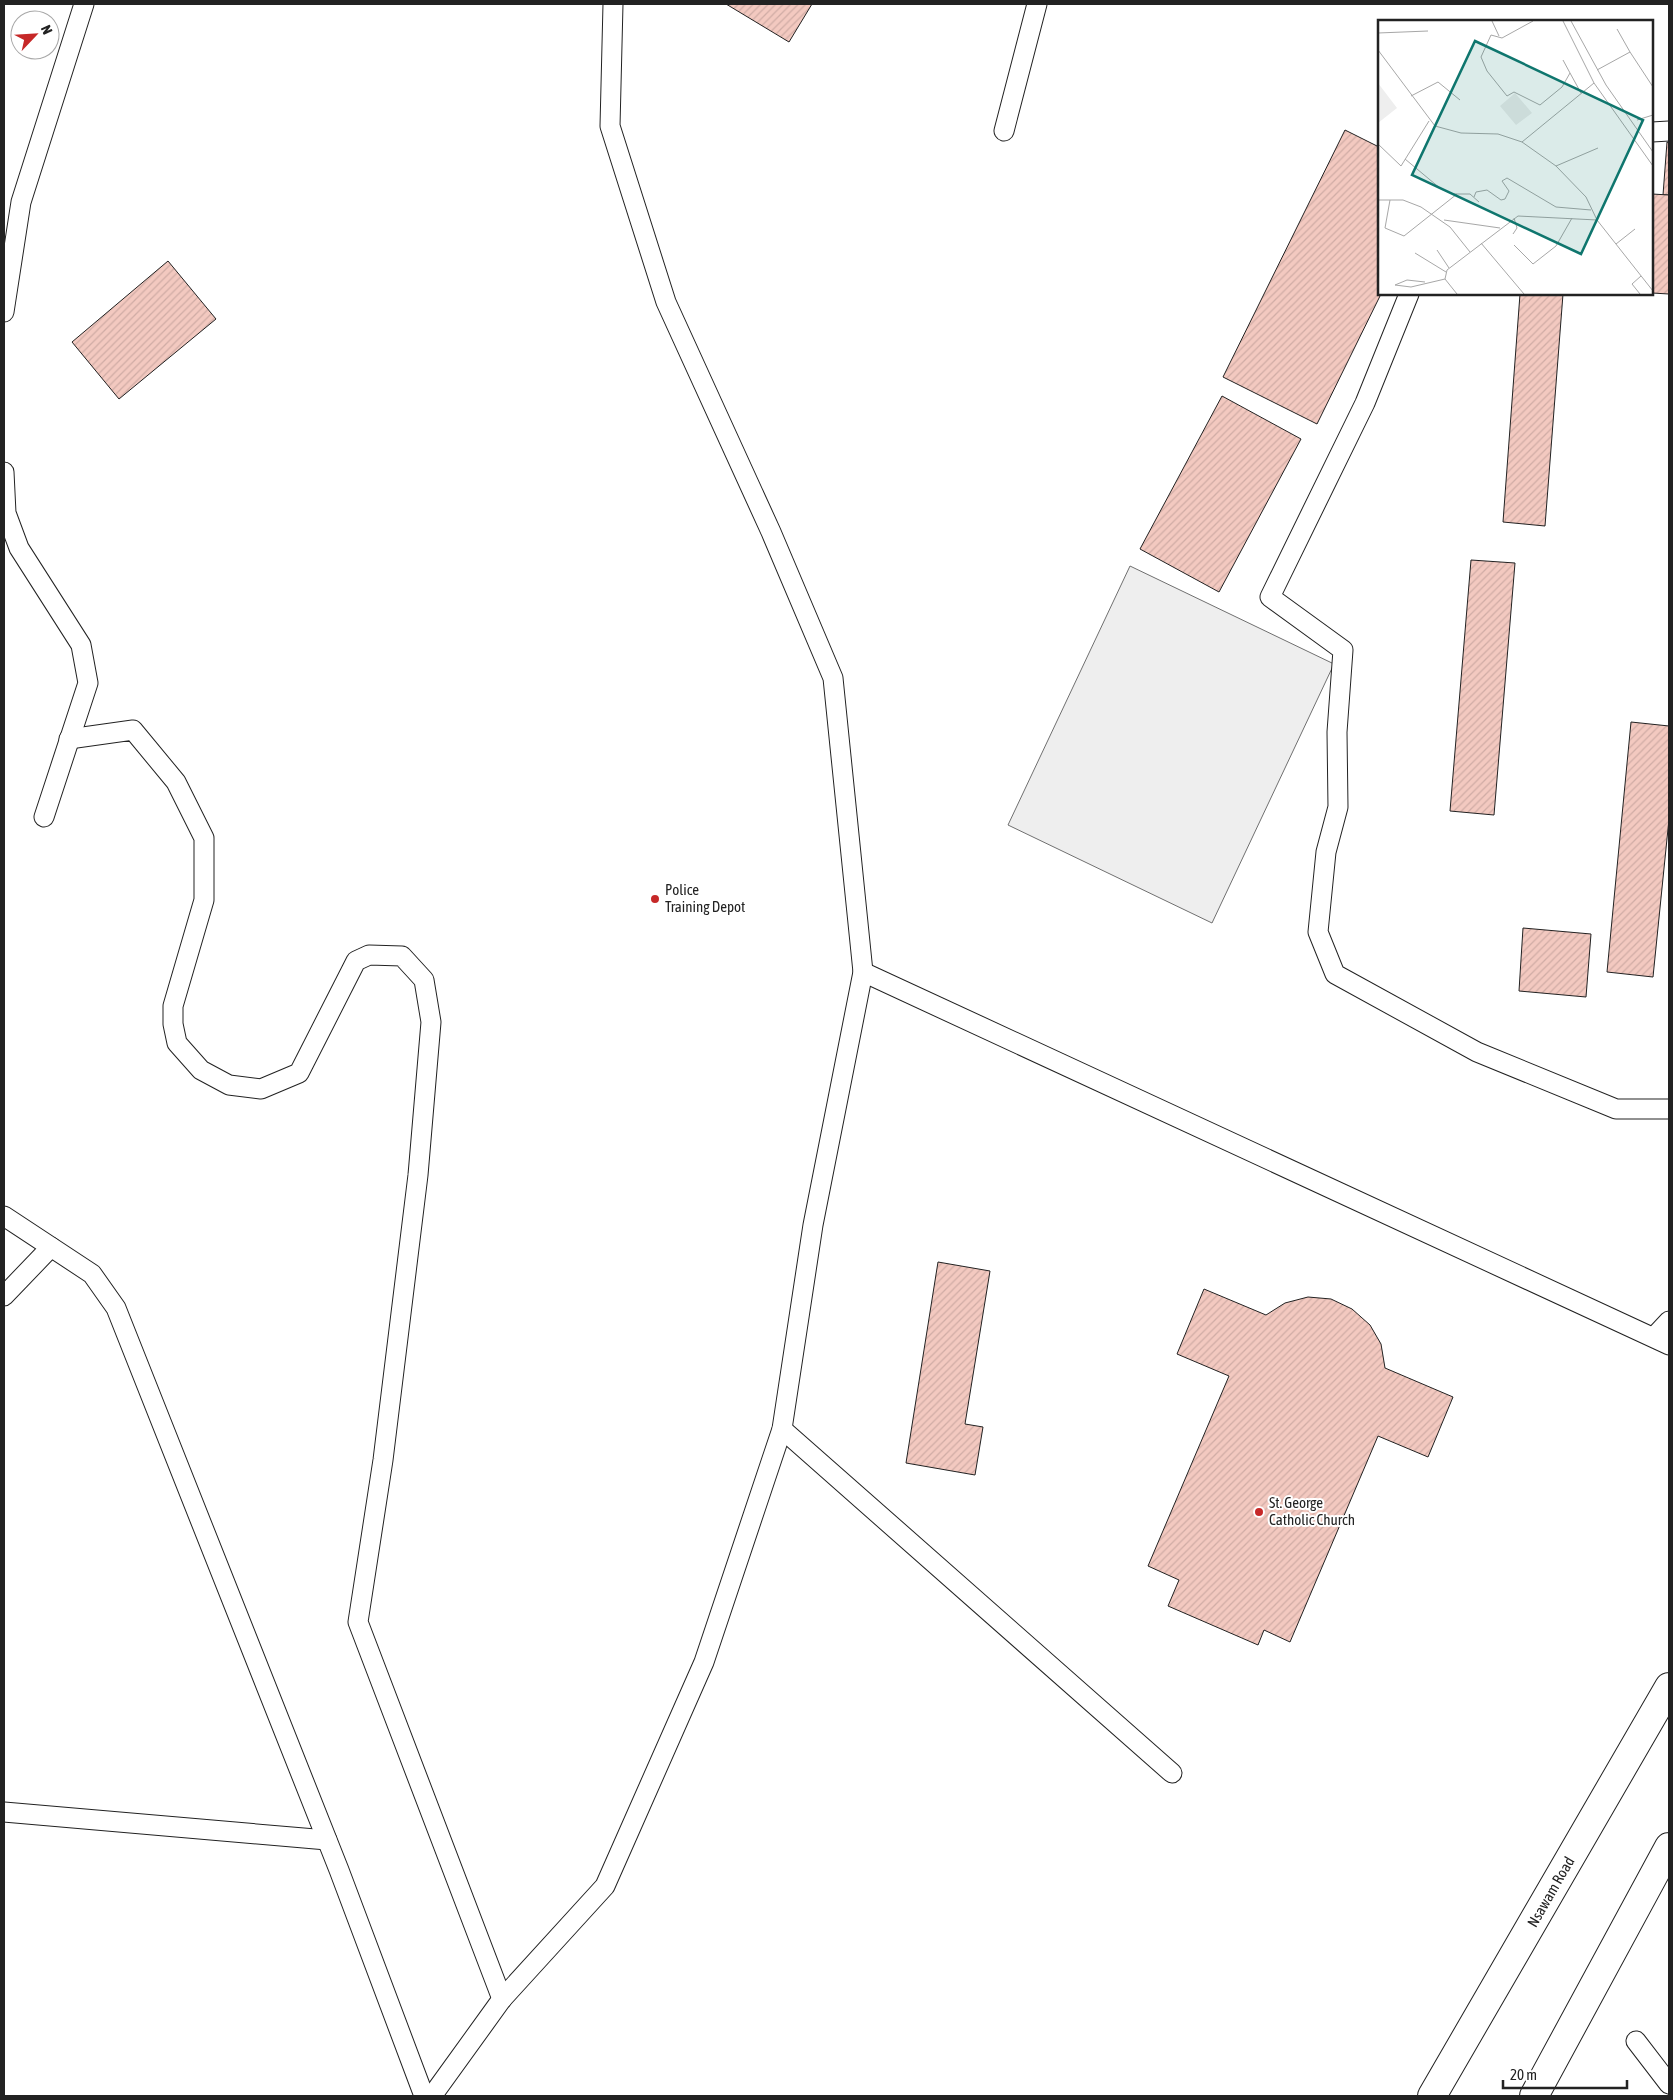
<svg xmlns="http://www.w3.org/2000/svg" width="1673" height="2100" viewBox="0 0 1673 2100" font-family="'Asap Condensed',sans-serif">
	<defs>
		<pattern id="building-hatch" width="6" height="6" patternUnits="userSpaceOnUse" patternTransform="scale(1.25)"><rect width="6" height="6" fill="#f3c9c0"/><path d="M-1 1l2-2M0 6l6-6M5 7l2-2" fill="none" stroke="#d0aca5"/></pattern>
	</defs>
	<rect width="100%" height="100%" fill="#fff"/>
	<path fill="#eee" stroke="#6f6f6f" d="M1130,566L1334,664L1212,923L1008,825Z"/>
	<g fill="url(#building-hatch)" stroke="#222">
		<path d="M726,4H812L789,42Z"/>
		<path d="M1345,130L1379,147V294H1381L1317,424L1223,377Z"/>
		<path d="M1667,142L1669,143V195H1663Z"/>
		<path d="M1652,194L1669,195V294L1652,293Z"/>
		<path d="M168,261L216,319L119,399L72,342Z"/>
		<path d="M1520,294H1563L1545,526L1503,522Z"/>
		<path d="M1222,396L1301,439L1219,592L1140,549Z"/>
		<path d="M1471,560L1515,563L1494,815L1450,811Z"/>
		<path d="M1631,722L1669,726V819L1653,977L1607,972Z"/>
		<path d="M1523,928L1591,934L1586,997L1519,991Z"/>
		<path d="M938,1262L990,1271L965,1424L983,1427L975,1475L906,1463Z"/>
		<path d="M1204,1289L1266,1315L1285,1303L1308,1297L1331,1299L1352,1309L1370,1325L1381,1344L1385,1368L1453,1397L1428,1457L1378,1436L1290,1642L1264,1630L1258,1645L1168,1606L1179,1580L1148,1566L1229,1376L1177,1354Z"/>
	</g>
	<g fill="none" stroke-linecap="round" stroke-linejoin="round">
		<g stroke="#222" stroke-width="21">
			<g id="lane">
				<path d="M1004,131L1037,4"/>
				<path d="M1652,132L1669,131"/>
				<path d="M1409,294L1365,403L1270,597L1343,650L1337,732L1338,807L1326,852L1318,932L1335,974L1477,1052L1616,1109H1669"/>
				<path d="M4,312L21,202L84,4"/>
				<path d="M4,472L6,513L19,548L81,645L88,683L44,817"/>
				<path d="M69,739L133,730L176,782L204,838V900L173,1006V1024L177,1043L201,1070L229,1085L261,1089L299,1073L356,961L369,955L402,956L424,980L431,1022L418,1175L383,1460L358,1622L502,1999"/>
				<path d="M863,972L1669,1345"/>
				<path d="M4,1216L92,1274L116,1308L339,1870L424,2096"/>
				<path d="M4,1296L51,1247"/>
				<path d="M1654,1337L1669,1321"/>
				<path d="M782,1429L1172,1773"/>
				<path d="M4,1812L327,1840"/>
				<path d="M1636,2041L1669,2084"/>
				<path d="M432,2096L502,1999L605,1886L704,1662L782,1429L813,1225L863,972L833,678L771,532L666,302L610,126L613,4"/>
			</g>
		</g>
		<g stroke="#222" stroke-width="30">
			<g id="highway">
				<path d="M1432,2096L1669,1687"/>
				<path d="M1534,2096L1669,1847"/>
			</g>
		</g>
		<use href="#lane" stroke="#fff" stroke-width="19"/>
		<use href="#highway" stroke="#fff" stroke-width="28"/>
	</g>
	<g fill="#c62828" stroke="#fff" stroke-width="2">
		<circle cx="655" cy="899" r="5"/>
		<circle cx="1259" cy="1512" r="5"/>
	</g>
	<g text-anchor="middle" stroke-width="4" stroke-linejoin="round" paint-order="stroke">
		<g font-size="15" fill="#222" stroke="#fff" text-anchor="start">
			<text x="665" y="895">Police<tspan x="665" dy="17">Training Depot</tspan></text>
			<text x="1269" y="1508">St. George<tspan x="1269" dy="17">Catholic Church</tspan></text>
		</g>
		<g font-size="15" fill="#222" stroke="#fff">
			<text transform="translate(1551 1892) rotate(-60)" y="5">Nsawam Road</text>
		</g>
	</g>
	<g transform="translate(1378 20)">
		<rect width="275" height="275" fill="#fff"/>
		<path d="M0,63L19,88L0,103ZM137,73L154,93L138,105L122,86Z" fill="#eee"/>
		<path fill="none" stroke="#a7a7a7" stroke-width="1" d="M114,1L121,16M155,1L124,18L113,15L103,37L109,51L129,76L136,72L162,85L184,67L192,53L185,40M185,1L216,63L275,146M193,1L228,65L275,132M239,9L252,32M0,13L50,11M0,30L57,106L83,113L120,114L144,122L178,146L208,177L219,200L275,271M219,50L252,32L275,67M192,53L203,73M33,76L60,62L82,80M259,100L275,95M144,122L216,63M0,124L23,146L51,101M27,139L63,169L75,174H92L101,182M178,146L220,128M96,177L98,172L109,170L123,180L127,179L131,171L124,161L129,158L178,187L213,190M0,180H25L43,187L72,207L92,232M12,180L7,208L26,216L79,174M66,200L122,208M135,214L139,208L136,198M103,223L146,274M238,224L257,209M136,225L155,244L178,226L194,198M59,230L71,248M37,233L68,252M47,262L29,260L17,265L33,267L67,259M79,274L67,259L69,250L140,196L219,200M262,274L254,264L263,256"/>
		<path fill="#0f766e" fill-opacity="0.15" stroke="#0f766e" stroke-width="2.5" d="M97,21L265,100L203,234L34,155Z"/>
		<rect width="275" height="275" fill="none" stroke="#222" stroke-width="2.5"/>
	</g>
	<rect width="1673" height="2100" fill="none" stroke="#222222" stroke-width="10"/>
	<g transform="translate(35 35) rotate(65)"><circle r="24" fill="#ffffff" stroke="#a7a7a7"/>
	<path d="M0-4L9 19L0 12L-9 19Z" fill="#c62828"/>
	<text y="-8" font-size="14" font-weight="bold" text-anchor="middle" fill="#222222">N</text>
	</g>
	<path d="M1503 2080v8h124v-8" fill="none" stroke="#222222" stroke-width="2.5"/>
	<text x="1510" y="2080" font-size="15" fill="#222222" stroke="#ffffff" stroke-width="4" paint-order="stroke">20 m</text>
</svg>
